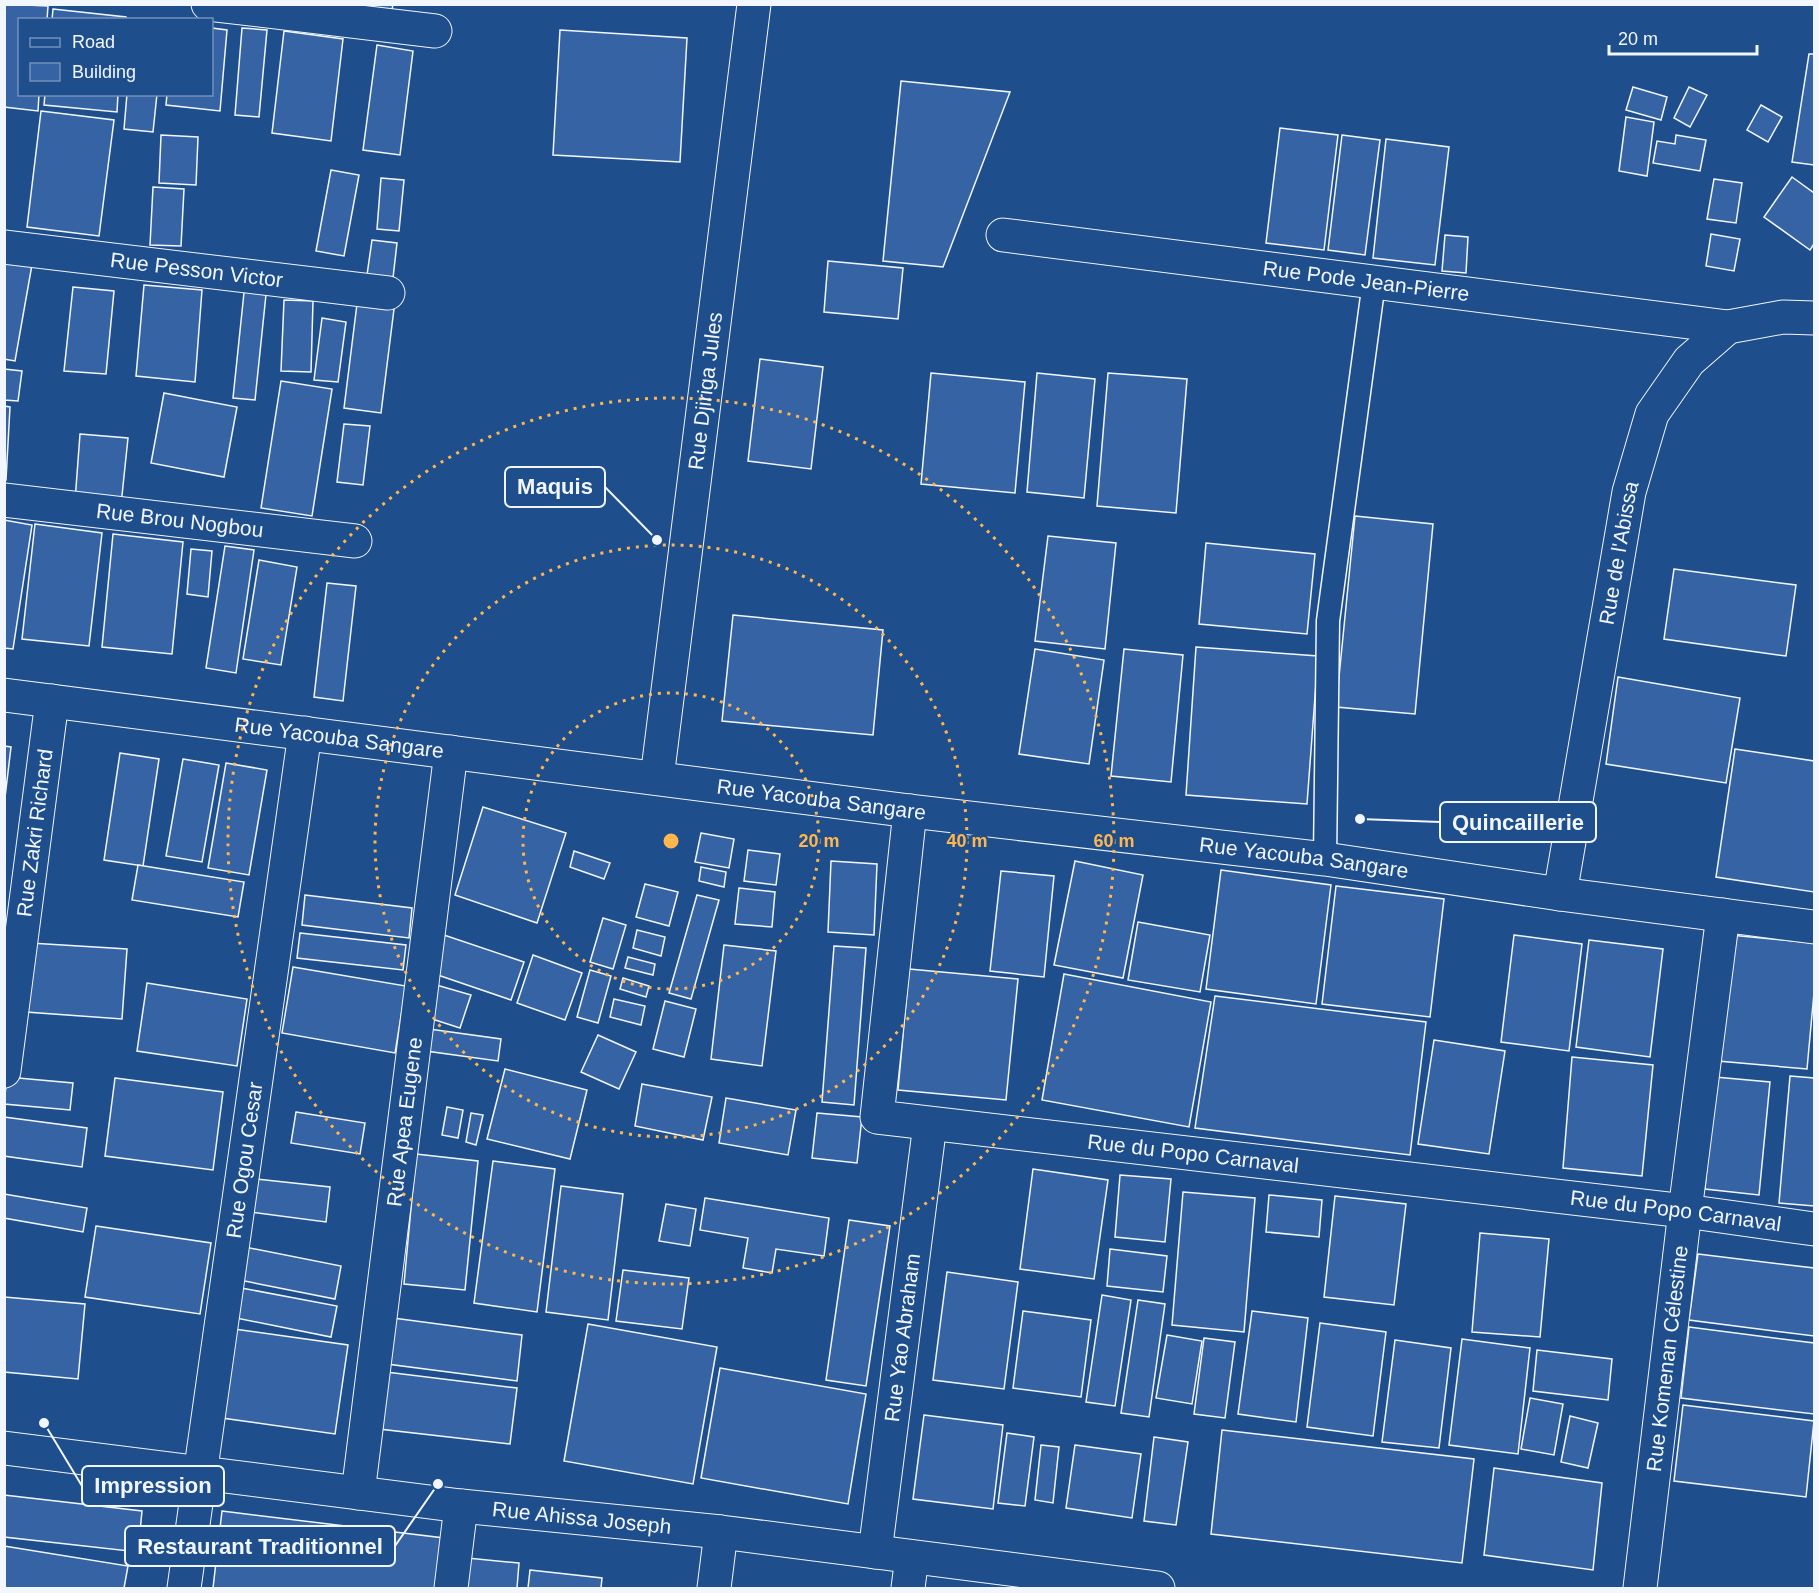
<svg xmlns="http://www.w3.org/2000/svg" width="1819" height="1593" viewBox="0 0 1819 1593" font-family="Arial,sans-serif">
	<rect width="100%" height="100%" fill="#1f4e8c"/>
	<g fill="#3563a3" stroke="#f2f6ff" stroke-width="1.5">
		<path d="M4,4L48,6L47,20H20V94H39L38,111L4,107Z"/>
		<path d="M334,4H393L391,16Z"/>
		<path d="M53,9L126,17V20H52Z"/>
		<path d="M212,28L227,30L220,111L166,105L167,94H212Z"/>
		<path d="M242,28L267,30L259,117L235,115Z"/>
		<path d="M560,30L687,38L680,162L553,155Z"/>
		<path d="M284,31L343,39L331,141L272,133Z"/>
		<path d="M377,45L413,51L400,155L363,150Z"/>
		<path d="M1809,54H1814V165L1792,162Z"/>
		<path d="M901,81L1010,92L943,267L883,261Z"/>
		<path d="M1633,87L1667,97L1661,120L1626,110Z"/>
		<path d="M1689,87L1707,95L1690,127L1674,118Z"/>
		<path d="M45,94H118L117,112L44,105Z"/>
		<path d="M127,94H157L153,132L124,129Z"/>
		<path d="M1761,105L1782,117L1768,142L1747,130Z"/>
		<path d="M41,111L114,120L99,236L27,227Z"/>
		<path d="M1626,117L1654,122L1647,176L1619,171Z"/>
		<path d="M1280,128L1338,135L1324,250L1266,243Z"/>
		<path d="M161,135L198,137L196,185L159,183Z"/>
		<path d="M1342,135L1380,140L1365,255L1328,250Z"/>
		<path d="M1676,135L1706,140L1700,171L1653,163L1657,141L1675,144Z"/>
		<path d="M1386,139L1449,147L1435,265L1373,258Z"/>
		<path d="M331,170L359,175L344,256L316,251Z"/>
		<path d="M1792,177L1814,193V244L1810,250L1764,217Z"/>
		<path d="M381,178L404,180L399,231L377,229Z"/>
		<path d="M1714,179L1742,183L1736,223L1707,219Z"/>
		<path d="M153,187L184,189L181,246L150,245Z"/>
		<path d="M1711,234L1740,239L1734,271L1706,266Z"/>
		<path d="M1445,235L1468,237L1466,273L1442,271Z"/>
		<path d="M372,240L397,243L393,278L367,275Z"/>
		<path d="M4,254L33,259L15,361L4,359Z"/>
		<path d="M828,261L903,268L898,319L824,312Z"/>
		<path d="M245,283L267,285L255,400L233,398Z"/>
		<path d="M144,285L202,290L195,382L136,376Z"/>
		<path d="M73,287L114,291L106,374L64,371Z"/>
		<path d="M284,300L313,301L311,372L281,371Z"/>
		<path d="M357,304L394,309L381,413L344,408Z"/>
		<path d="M322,318L346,322L338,382L314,380Z"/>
		<path d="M760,359L823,367L811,469L748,461Z"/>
		<path d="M4,369L22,371L18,401L4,400Z"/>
		<path d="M931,373L1025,382L1015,493L921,484Z"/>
		<path d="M1037,373L1095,379L1084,498L1027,492Z"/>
		<path d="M1108,373L1187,379L1176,513L1097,506Z"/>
		<path d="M281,381L332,389L312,516L261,508Z"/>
		<path d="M164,393L237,407L224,477L151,463Z"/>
		<path d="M4,406L10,407L6,480H4Z"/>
		<path d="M344,424L370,426L363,485L337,482Z"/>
		<path d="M80,434L128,438L121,505L75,501Z"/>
		<path d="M1355,516L1433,524L1415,714L1336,707Z"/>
		<path d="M4,520L32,525L13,649L4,648Z"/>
		<path d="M35,524L102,533L89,646L22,639Z"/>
		<path d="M113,534L183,542L172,654L102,647Z"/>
		<path d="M1048,536L1116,543L1105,649L1035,641Z"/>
		<path d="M1206,543L1315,554L1307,634L1199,624Z"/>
		<path d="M225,546L254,550L236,673L206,668Z"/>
		<path d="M191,549L212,551L208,597L187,594Z"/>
		<path d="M259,560L297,567L281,665L243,659Z"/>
		<path d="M1674,569L1796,585L1786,656L1664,639Z"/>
		<path d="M327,583L356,586L343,701L314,697Z"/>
		<path d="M733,615L883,630L873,735L722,721Z"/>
		<path d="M1196,647L1318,656L1307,804L1186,795Z"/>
		<path d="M1035,649L1104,660L1089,764L1019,754Z"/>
		<path d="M1124,649L1183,655L1171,782L1111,776Z"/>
		<path d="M1618,677L1740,698L1726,783L1606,764Z"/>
		<path d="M4,746L11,747L4,806Z"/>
		<path d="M1735,749L1814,761V892L1716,877Z"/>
		<path d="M120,753L159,759L143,866L104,860Z"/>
		<path d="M183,759L219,765L202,862L166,856Z"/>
		<path d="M226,763L267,770L249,875L208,868Z"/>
		<path d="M483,807L566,833L537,923L455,895Z"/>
		<path d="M701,833L734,839L729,868L695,862Z"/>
		<path d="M748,850L780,854L776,885L744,881Z"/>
		<path d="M574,851L610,863L604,879L570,867Z"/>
		<path d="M831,861L877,864L874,935L828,932Z"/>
		<path d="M1075,861L1143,875L1123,978L1054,965Z"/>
		<path d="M138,865L244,882L238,917L132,900Z"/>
		<path d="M701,867L726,872L724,887L699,881Z"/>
		<path d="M1221,870L1331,885L1316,1004L1206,989Z"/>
		<path d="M1001,871L1054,876L1044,977L990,971Z"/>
		<path d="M645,884L678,892L669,926L636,917Z"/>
		<path d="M1336,886L1444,899L1430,1017L1322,1004Z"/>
		<path d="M739,888L775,892L772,927L735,924Z"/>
		<path d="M305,895L412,908L409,938L302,925Z"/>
		<path d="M697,895L719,900L691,999L669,993Z"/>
		<path d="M603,918L626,925L613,969L590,962Z"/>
		<path d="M1138,922L1210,935L1200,992L1128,980Z"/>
		<path d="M637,930L665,937L661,956L633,948Z"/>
		<path d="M300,933L406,945L403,970L297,958Z"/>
		<path d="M441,934L524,962L511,1000L429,972Z"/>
		<path d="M1514,935L1582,944L1569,1051L1501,1042Z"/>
		<path d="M1730,935L1814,943V993L1807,1069L1718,1061Z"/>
		<path d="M1589,940L1663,949L1650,1057L1576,1047Z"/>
		<path d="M30,943L127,949L122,1019L26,1012Z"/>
		<path d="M724,945L776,951L762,1066L711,1059Z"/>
		<path d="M834,946L866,948L854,1105L822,1102Z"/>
		<path d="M533,955L582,973L565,1020L517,1003Z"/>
		<path d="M628,957L655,964L653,975L625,968Z"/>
		<path d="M293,967L406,986L395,1053L282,1033Z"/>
		<path d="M909,969L1018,979L1006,1100L898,1090Z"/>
		<path d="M590,970L611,976L598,1023L577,1017Z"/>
		<path d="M1064,974L1211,1002L1189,1127L1042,1100Z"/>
		<path d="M623,978L649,986L646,997L620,989Z"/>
		<path d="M147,983L247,999L237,1066L137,1051Z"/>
		<path d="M433,984L471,995L460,1028L423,1016Z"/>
		<path d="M1215,996L1426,1022L1410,1155L1195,1128Z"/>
		<path d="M614,999L645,1006L641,1025L610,1017Z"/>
		<path d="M665,1001L696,1009L684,1057L653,1049Z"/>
		<path d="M429,1029L501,1039L498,1061L426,1051Z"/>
		<path d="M598,1035L636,1052L619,1089L581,1072Z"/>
		<path d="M1434,1040L1505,1051L1489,1154L1418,1144Z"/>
		<path d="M1572,1057L1653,1065L1642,1176L1563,1168Z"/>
		<path d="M505,1069L587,1090L570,1159L487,1139Z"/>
		<path d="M1790,1076L1814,1078V1206L1779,1203Z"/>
		<path d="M7,1077L73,1083L70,1110L4,1104Z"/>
		<path d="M1715,1077L1770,1082L1759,1195L1705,1189Z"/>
		<path d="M115,1078L223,1092L213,1170L105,1156Z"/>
		<path d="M642,1084L712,1097L703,1140L635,1126Z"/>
		<path d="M726,1098L796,1110L788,1155L719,1143Z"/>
		<path d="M447,1107L463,1110L458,1138L442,1135Z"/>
		<path d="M296,1112L365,1123L360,1154L291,1143Z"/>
		<path d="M471,1113L483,1115L476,1145L466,1142Z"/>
		<path d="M817,1113L862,1117L857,1163L812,1158Z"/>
		<path d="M4,1117L87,1128L82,1167L4,1156Z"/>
		<path d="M416,1154L478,1161L465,1290L404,1284Z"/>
		<path d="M493,1161L555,1169L537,1312L474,1303Z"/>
		<path d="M1033,1169L1108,1180L1094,1279L1020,1269Z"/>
		<path d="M1120,1175L1171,1179L1165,1242L1115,1237Z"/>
		<path d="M246,1178L330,1187L326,1222L243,1211Z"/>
		<path d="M561,1186L623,1194L608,1320L546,1312Z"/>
		<path d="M1183,1192L1255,1198L1244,1332L1172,1325Z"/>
		<path d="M4,1194L87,1208L83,1232L4,1218Z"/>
		<path d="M1269,1195L1322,1200L1319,1237L1266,1232Z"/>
		<path d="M1335,1196L1406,1204L1394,1305L1324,1297Z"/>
		<path d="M705,1198L829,1218L824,1256L776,1249L772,1273L743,1268L748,1238L700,1230Z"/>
		<path d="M666,1204L696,1209L690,1246L659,1241Z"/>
		<path d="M849,1220L890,1226L866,1386L826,1380Z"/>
		<path d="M96,1226L211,1243L200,1314L85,1297Z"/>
		<path d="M1480,1233L1549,1239L1540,1337L1472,1332Z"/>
		<path d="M235,1245L341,1266L335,1299L229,1278Z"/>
		<path d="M1110,1249L1167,1256L1163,1292L1107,1286Z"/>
		<path d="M1698,1254L1814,1268V1336L1689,1320Z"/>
		<path d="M623,1270L689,1278L682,1329L616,1321Z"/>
		<path d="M947,1272L1018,1282L1004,1389L933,1380Z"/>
		<path d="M236,1287L337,1306L331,1337L231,1317Z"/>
		<path d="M1102,1295L1131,1300L1115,1406L1086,1402Z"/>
		<path d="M4,1297L85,1304L78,1379L4,1372Z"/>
		<path d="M1138,1300L1165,1304L1149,1417L1121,1413Z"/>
		<path d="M1023,1311L1091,1320L1081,1397L1013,1388Z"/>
		<path d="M1252,1311L1308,1318L1296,1422L1238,1414Z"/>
		<path d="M393,1318L522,1335L517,1381L387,1364Z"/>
		<path d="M1320,1323L1386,1332L1373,1436L1307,1427Z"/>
		<path d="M588,1324L717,1347L693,1484L564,1461Z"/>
		<path d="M1689,1327L1814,1343V1414L1681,1398Z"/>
		<path d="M234,1329L348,1345L335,1434L222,1418Z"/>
		<path d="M1167,1335L1202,1341L1192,1404L1156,1398Z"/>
		<path d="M1204,1338L1235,1342L1225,1418L1194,1414Z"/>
		<path d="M1462,1339L1530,1348L1518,1454L1449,1445Z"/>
		<path d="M1395,1340L1451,1348L1439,1448L1382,1442Z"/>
		<path d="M1537,1350L1612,1359L1608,1400L1533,1391Z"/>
		<path d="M720,1368L866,1394L848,1504L701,1478Z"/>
		<path d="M386,1372L517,1388L510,1444L379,1429Z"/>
		<path d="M1530,1398L1563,1404L1554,1455L1521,1449Z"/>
		<path d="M1683,1405L1814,1421L1806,1497L1674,1481Z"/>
		<path d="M924,1415L1003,1425L993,1509L913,1499Z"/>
		<path d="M1570,1416L1598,1423L1588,1468L1561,1462Z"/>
		<path d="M1222,1430L1474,1459L1462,1563L1211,1534Z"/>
		<path d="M1007,1433L1034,1437L1025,1506L998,1503Z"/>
		<path d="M1154,1437L1188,1442L1176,1525L1144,1521Z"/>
		<path d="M1041,1445L1059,1447L1053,1503L1035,1500Z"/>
		<path d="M1075,1445L1141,1454L1132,1518L1066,1508Z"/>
		<path d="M1494,1468L1602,1483L1593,1570L1484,1555Z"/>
		<path d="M4,1495L142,1511L138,1552L4,1537Z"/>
		<path d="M222,1511L444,1538L438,1588H213Z"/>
		<path d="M4,1546L128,1566L124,1588H4Z"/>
		<path d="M457,1557L519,1563L517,1588H454Z"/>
		<path d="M530,1570L602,1578L601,1588H528Z"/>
	</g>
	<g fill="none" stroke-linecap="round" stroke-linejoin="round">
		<g stroke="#f2f6ff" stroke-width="25">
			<path id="lane" d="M1325,859L1328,621L1374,282"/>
		</g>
		<g stroke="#f2f6ff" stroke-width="35">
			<g id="street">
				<path d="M208,4L435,31"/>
				<path id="s1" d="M1003,235L1728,327"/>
				<path id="s2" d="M4,247L388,293"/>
				<path id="s3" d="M4,500L355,541"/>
				<path id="s4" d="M4,695L910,811L1325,859L1560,894L1814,927"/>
				<path id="s5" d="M657,778L754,4"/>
				<path id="s6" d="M910,811L877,1117L1685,1211L1814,1229"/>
				<path id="s7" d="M1560,894L1629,492L1652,414L1689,361L1728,327L1783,317L1814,318"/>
				<path id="s8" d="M4,1071L52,701"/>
				<path id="s9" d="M4,1448L461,1506L721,1532L1158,1588"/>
				<path id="s10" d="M358,1493L451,752"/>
				<path id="s11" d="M875,1552L930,1124"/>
				<path id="s12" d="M184,1588L305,733"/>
				<path d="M451,1588L461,1506"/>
				<path d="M714,1588L721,1532"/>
				<path d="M908,1588L912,1557"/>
				<path id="s13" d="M1640,1588L1685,1211L1723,915"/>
			</g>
		</g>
		<use href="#lane" stroke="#1f4e8c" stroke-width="22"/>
		<use href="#street" stroke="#1f4e8c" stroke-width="33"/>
	</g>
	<g fill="none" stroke="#ffb74d" stroke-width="3" stroke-dasharray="3 6">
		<circle cx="671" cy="841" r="148"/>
		<circle cx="671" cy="841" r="296"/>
		<circle cx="671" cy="841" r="443"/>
	</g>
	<g text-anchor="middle" stroke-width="4.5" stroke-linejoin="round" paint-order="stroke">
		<g font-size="21" fill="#f2f6ff" stroke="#1f4e8c">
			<text dy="7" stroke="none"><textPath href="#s2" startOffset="194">Rue Pesson Victor</textPath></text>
			<text dy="7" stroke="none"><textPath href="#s1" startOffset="366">Rue Pode Jean-Pierre</textPath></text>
			<text dy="7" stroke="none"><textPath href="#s5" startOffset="390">Rue Djiriga Jules</textPath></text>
			<text dy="7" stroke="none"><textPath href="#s3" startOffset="177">Rue Brou Nogbou</textPath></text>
			<text dy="7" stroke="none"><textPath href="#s7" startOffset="346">Rue de l'Abissa</textPath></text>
			<text dy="7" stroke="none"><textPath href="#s4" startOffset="338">Rue Yacouba Sangare</textPath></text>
			<text dy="7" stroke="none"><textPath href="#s4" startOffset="824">Rue Yacouba Sangare</textPath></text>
			<text dy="7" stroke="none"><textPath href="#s8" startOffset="240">Rue Zakri Richard</textPath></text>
			<text dy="7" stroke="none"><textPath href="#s4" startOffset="1310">Rue Yacouba Sangare</textPath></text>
			<text dy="7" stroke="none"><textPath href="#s10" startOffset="374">Rue Apea Eugene</textPath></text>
			<text dy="7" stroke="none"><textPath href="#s6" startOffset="626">Rue du Popo Carnaval</textPath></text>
			<text dy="7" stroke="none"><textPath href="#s12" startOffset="432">Rue Ogou Cesar</textPath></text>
			<text dy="7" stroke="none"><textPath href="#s6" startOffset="1112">Rue du Popo Carnaval</textPath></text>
			<text dy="7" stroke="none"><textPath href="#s11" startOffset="216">Rue Yao Abraham</textPath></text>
			<text dy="7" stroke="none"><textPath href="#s13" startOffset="231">Rue Komenan Célestine</textPath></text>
			<text dy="7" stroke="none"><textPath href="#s9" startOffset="582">Rue Ahissa Joseph</textPath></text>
		</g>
	</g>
	<circle cx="671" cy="841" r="9" fill="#ffb74d" stroke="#1f4e8c" stroke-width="3"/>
	<g font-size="18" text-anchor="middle" font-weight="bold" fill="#ffb74d" stroke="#1f4e8c" stroke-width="4.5" stroke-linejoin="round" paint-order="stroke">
		<text x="819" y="847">20 m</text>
		<text x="967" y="847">40 m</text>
		<text x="1114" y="847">60 m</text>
	</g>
	<path fill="none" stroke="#f2f6ff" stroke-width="2" d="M657 540L605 487M1360 819L1440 822M44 1423L82 1486M438 1484L395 1546"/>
	<g fill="#f2f6ff" stroke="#1f4e8c" stroke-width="2">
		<circle cx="657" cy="540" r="6"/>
		<circle cx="1360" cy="819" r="6"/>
		<circle cx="44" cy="1423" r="6"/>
		<circle cx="438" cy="1484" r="6"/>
	</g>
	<g fill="#1f4e8c" stroke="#f2f6ff" stroke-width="2">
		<rect x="505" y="467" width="100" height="40" rx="6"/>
		<rect x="1440" y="802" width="156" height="40" rx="6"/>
		<rect x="82" y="1466" width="142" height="40" rx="6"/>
		<rect x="125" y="1526" width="270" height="40" rx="6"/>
	</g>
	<g font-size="22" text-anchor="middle" font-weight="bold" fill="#f2f6ff">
		<text x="555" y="494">Maquis</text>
		<text x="1518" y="830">Quincaillerie</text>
		<text x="153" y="1493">Impression</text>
		<text x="260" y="1554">Restaurant Traditionnel</text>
	</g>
	<rect width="1819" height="1593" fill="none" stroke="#f2f6ff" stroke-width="12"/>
	<rect x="18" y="18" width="195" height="78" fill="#1f4e8c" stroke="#7391ba" stroke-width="1.5"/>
	<rect x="30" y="38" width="30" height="9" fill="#1f4e8c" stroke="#7391ba" stroke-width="1.5"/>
	<text x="72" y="48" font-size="18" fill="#f2f6ff">Road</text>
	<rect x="30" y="63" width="30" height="18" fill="#3563a3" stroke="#7391ba" stroke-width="1.5"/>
	<text x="72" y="78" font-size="18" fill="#f2f6ff">Building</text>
	<path d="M1609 45v9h148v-9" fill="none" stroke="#f2f6ff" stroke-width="3"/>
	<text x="1618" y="45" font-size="18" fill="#f2f6ff" stroke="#1f4e8c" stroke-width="4.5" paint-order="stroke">20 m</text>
</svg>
